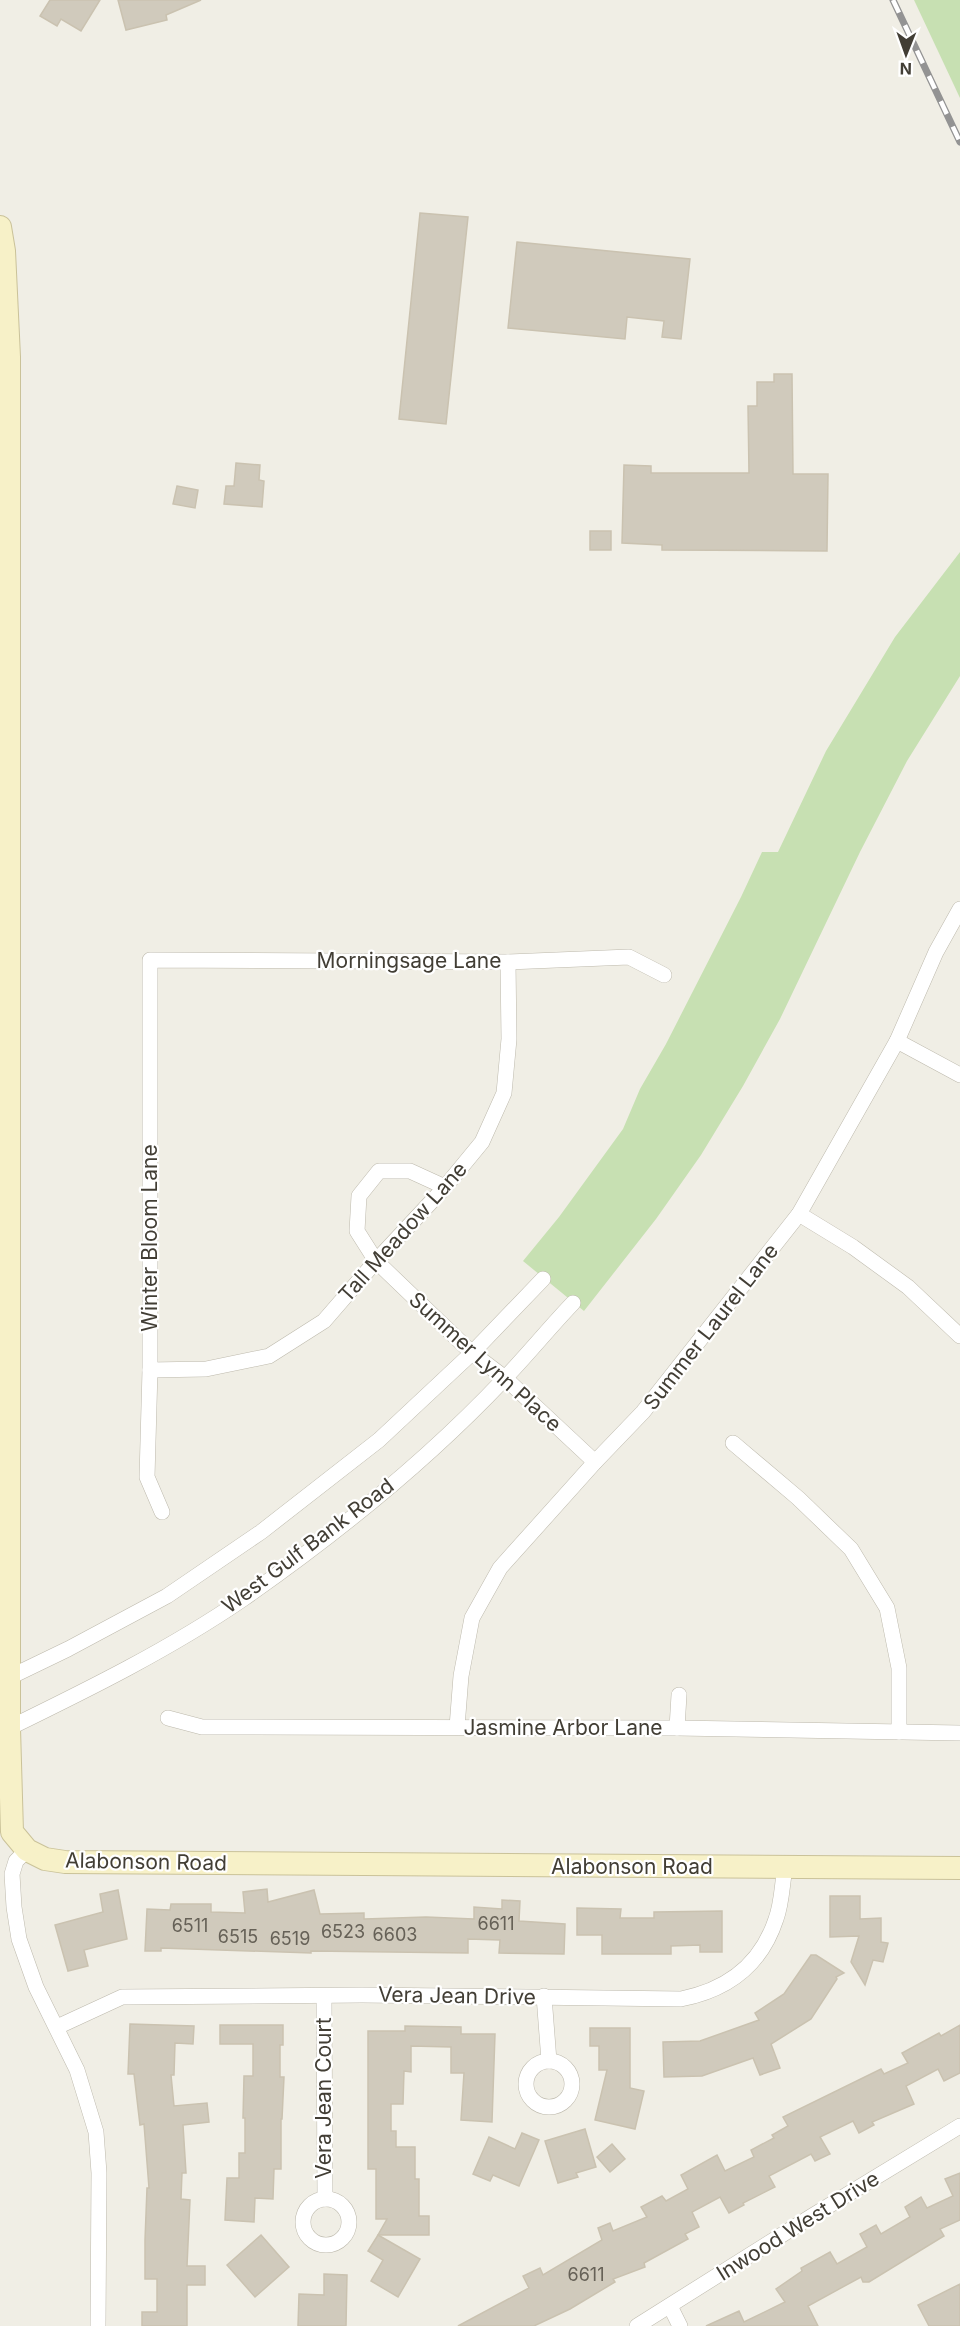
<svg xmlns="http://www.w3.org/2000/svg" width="960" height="2326" viewBox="0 0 960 2326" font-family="Inter,sans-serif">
	<rect width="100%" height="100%" fill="#f0eee5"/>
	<g fill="#c7e0b2">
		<path d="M914,0H960V98Z"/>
		<path d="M960,552V676L907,761L860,852L780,1019L743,1086L701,1155L656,1219L584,1311L523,1261L559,1217L623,1129L640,1089L666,1044L741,897L762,852H778L826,751L895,637Z"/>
	</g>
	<g fill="#d0cabc" stroke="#cac2b0" stroke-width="1.5">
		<path d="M50,0H100L81,31L61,19L57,26L40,16Z"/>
		<path d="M118,0H201L166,15L167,20L126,30Z"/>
		<path d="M420,213L468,217L446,424L399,419Z"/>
		<path d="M517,242L690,259L681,339L662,337L664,321L627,317L625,339L508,328Z"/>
		<path d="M774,374H792L793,474H828L827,551L662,550V545L622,543L624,465L651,466V473H749L748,406H757V382H774Z"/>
		<path d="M236,463L260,465L259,480L264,481L262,507L224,504L226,486H234Z"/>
		<path d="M177,486L198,490L195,508L173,504Z"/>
		<rect x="590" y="531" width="21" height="19"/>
		<path d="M267,1889L268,1902L314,1890L320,1914L364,1913V1919L426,1917L474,1919V1907L502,1909V1900L520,1901L519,1921L565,1924L564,1954L499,1953L500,1940L468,1939V1953L311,1951V1953L161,1948V1951H145L147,1909L170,1910L171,1904H211V1912L245,1913L243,1892Z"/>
		<path d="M118,1890L127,1939L84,1950L88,1966L68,1971L55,1925L103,1912L100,1894Z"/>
		<path d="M830,1896H860V1919L881,1918V1942L888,1943L883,1962L873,1960L865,1985L851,1962L859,1936L830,1937Z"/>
		<path d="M577,1908L621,1909L620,1918H654V1912L722,1911V1952H700V1945L671,1946V1954H602V1935H577Z"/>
		<path d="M811,1955H816L844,1973L836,1977L837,1979L811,2019L771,2044L780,2068L760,2075L753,2058L702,2076L664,2077L663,2042L700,2041L759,2020L755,2013L784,1994Z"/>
		<path d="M130,2024L194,2026L193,2044L175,2043L174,2075H171L174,2106L207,2103L209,2122L183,2125L186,2173H182L181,2199L190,2200L187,2266H205V2285H187V2326H142V2312H157V2279H145V2240L147,2188H149L144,2124L140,2125L134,2074H128Z"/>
		<path d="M220,2025H283V2045H280V2077H284L282,2119H281V2169H274L273,2199L255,2198L254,2222L225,2220L227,2178H239V2153H245V2118H243L244,2076H253V2044H220Z"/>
		<path d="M960,2025V2073L944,2081L938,2069L906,2086L914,2104L872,2122L874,2125L859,2133L853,2121L820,2137L830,2154L815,2161L811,2154L769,2176L775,2187L743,2203L744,2205L729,2213L720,2197L692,2212L699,2227L685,2234L688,2239L644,2263L645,2267L613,2279L615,2282L570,2309L534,2326H458L529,2288L523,2276L540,2268L543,2275L602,2240L598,2228L610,2223L613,2231L647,2217L641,2207L662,2196L666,2201L688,2189L681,2175L717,2155L725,2171L754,2157L751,2150L774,2138L772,2135L788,2126L783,2117L881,2069L884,2074L908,2063L902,2053L939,2033L941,2036Z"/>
		<path d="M405,2026L461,2027V2034H495L492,2122L461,2120L464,2073H451V2047L411,2046V2072L404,2071L403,2104H391V2131H396V2147H415V2179H419V2216H429V2235H378L387,2219H376V2169H368V2031H405Z"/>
		<path d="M590,2028H630V2088L644,2091L635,2129L595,2120L607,2070H599V2046H590Z"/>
		<path d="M585,2129L596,2167L576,2173L578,2177L558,2183L545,2141Z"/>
		<path d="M522,2133L539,2140L519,2186L493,2175L490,2181L473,2174L489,2137L515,2149Z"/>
		<path d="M612,2144L625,2159L610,2172L597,2157Z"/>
		<path d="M960,2173V2220L940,2229L944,2236L869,2282H863L861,2277L808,2306L818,2326H706L739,2311L744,2322L785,2302L776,2289L802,2271L801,2268L830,2252L837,2264L867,2247L860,2234L876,2225L881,2234L910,2217L905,2207L921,2197L927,2208L953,2196L945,2179Z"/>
		<path d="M261,2235L289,2267L255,2297L227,2265Z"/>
		<path d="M378,2235L420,2259L398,2297L371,2281L383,2260L368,2251Z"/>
		<path d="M324,2274L347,2275L346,2326H298L299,2294L324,2295Z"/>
		<path d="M960,2284V2326H929L918,2305Z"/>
	</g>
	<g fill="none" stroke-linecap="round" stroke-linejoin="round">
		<g stroke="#bdb9ac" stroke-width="16">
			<g id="street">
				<path d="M897,1041L960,1075"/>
				<path d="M445,1187L410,1171H379L359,1196L357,1231L376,1261L472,1353L505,1378L595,1462"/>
				<path d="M799,1214L853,1247L908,1287L960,1336"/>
				<path d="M150,1370L206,1369L269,1356L324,1321L376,1261L445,1187L482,1142L504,1093L509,1039L508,962"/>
				<path d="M733,1443L798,1498L851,1549L887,1608L899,1668V1732"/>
				<path d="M162,1512L147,1477L150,1370V960L508,962L629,957L664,975"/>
				<path d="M10,1677L68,1649L167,1596L261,1532L379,1440L472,1353L543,1279"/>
				<path d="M168,1718L202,1727L677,1728L960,1733"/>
				<path d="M457,1727L461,1676L472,1618L500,1568L595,1462L643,1412L799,1214L897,1041L936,952L960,909"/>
				<path d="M9,1728C89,1689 170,1649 243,1599C336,1534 429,1459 506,1377C529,1353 550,1327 573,1303"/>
				<path d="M677,1728L679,1695"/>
				<path d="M27,1850L16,1861L12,1874L14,1907L19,1939L36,1987L77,2070L96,2132L99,2173L98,2326"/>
				<path d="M544,1996L549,2061"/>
				<path d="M324,1997L325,2199"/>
				<path d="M57,2027L122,1997L362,1995L681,1999C727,1990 761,1965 776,1919C782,1903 782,1884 785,1868"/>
				<circle cx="549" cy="2084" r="23"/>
				<circle cx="326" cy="2222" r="23"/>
				<path d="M670,2306L680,2326"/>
				<path d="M637,2326L812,2216L960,2126"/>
			</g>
		</g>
		<g stroke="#cac299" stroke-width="24">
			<path id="secondary" d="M0,227L4,251L9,357V1728L12,1832L27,1850L45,1859L65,1862L960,1868"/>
		</g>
		<use href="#street" stroke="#fff" stroke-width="15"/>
		<use href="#secondary" stroke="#f7f1c8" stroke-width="22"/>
		<g stroke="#939393" stroke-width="7">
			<path id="rail" d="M893,0L960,142"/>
		</g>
		<use href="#rail" stroke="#fff" stroke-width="4.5" stroke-dasharray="14" stroke-linecap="butt"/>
	</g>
	<g text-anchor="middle" stroke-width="4.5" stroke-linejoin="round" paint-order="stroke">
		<g font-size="18" fill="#666157">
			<text x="496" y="1930">6611</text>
			<text x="190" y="1932">6511</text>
			<text x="343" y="1938">6523</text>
			<text x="395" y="1941">6603</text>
			<text x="238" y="1943">6515</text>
			<text x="290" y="1945">6519</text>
			<text x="586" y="2281">6611</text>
		</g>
		<g font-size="21" fill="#423e35" stroke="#fff">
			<text x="409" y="968">Morningsage Lane</text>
			<text transform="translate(403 1232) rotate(-48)" y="7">Tall Meadow Lane</text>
			<text transform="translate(150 1238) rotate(-90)" y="7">Winter Bloom Lane</text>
			<text transform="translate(711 1327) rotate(-52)" y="7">Summer Laurel Lane</text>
			<text transform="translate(485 1362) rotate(42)" y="7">Summer Lynn Place</text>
			<text transform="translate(308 1546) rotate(-37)" y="7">West Gulf Bank Road</text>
			<text x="563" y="1735">Jasmine Arbor Lane</text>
			<text transform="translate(146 1862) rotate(1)" y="7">Alabonson Road</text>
			<text x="632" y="1874">Alabonson Road</text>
			<text transform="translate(457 1996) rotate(1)" y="7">Vera Jean Drive</text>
			<text transform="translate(324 2098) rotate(-90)" y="7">Vera Jean Court</text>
			<text transform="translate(798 2226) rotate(-32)" y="7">Inwood West Drive</text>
		</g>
	</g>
	<g transform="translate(906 54) rotate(181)" stroke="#ffffff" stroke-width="4.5" paint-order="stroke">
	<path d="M0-4.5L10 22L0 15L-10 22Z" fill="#423e35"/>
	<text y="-9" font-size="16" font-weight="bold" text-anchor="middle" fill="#423e35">N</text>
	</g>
</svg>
